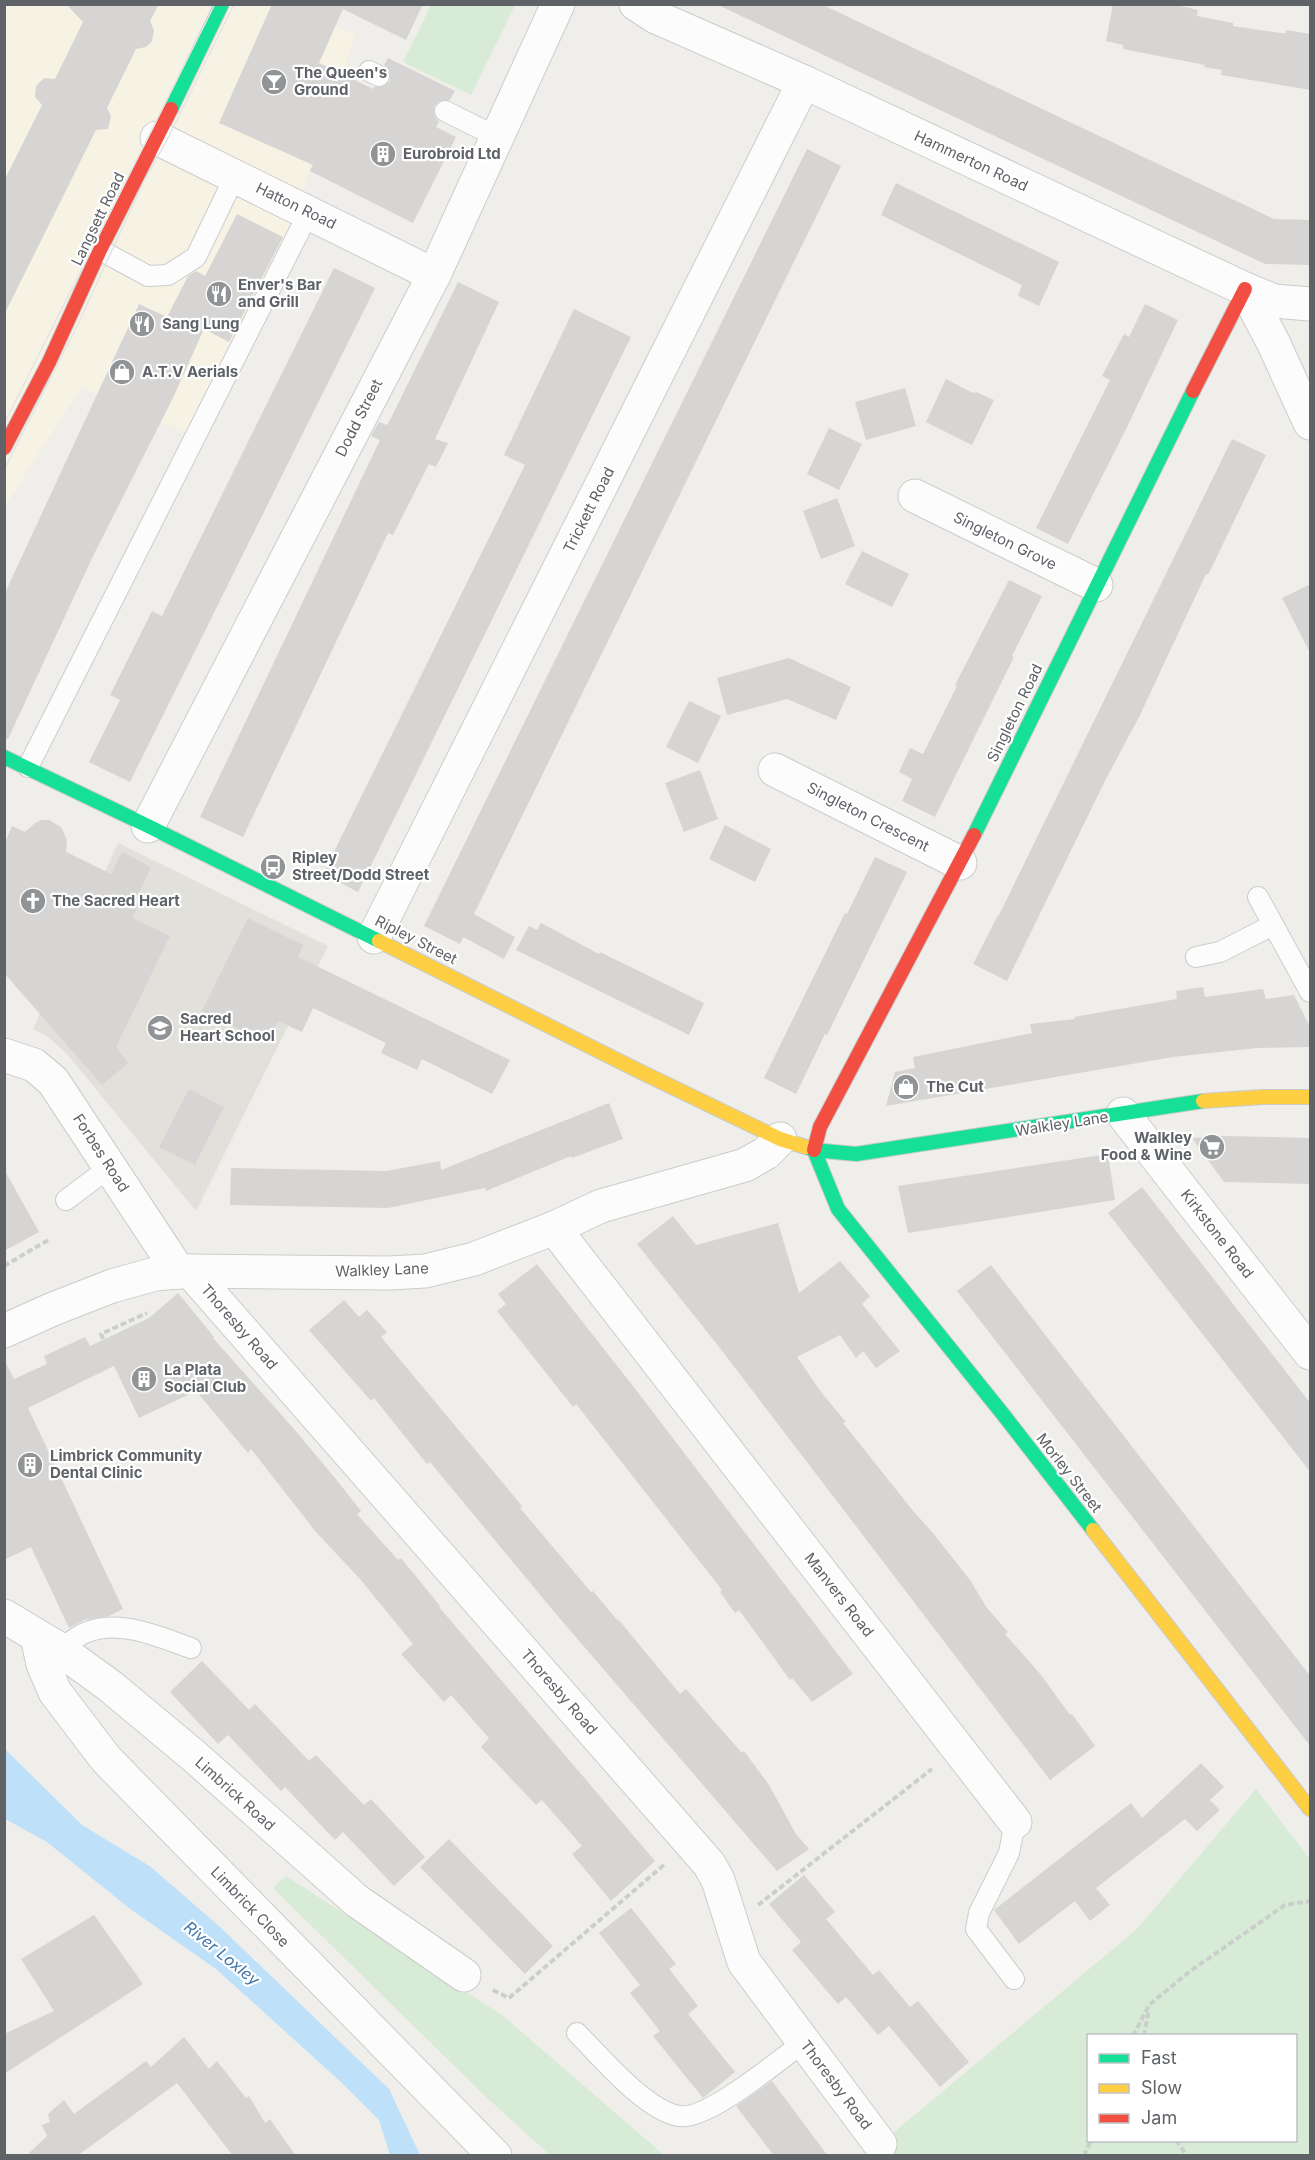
<svg xmlns="http://www.w3.org/2000/svg" width="1315" height="2160" viewBox="0 0 1315 2160" font-family="Inter,sans-serif">
	<rect width="100%" height="100%" fill="#efeeea"/>
	<path fill="#f7f3e4" d="M5,5H294L355,36L286,239L187,433L81,387L5,506Z"/>
	<path fill="#e2e0da" d="M118,843L328,946L196,1211L67,1054L47,1036L33,1029Z"/>
	<g fill="#d8ebd6" fill-rule="evenodd">
		<path d="M431,5H515L471,95L403,62Z"/>
		<path d="M1256,1789L1310,1859V2155L871,2156L880,2144L1137,1929ZM1088,2036H1296V2140H1088Z"/>
		<path d="M286,1876L502,2015L664,2155H550L486,2097L273,1888Z"/>
	</g>
	<path fill="#bfe0f9" d="M5,1749L82,1825L151,1867L220,1927L389,2089L420,2155H390L379,2120L341,2082L216,1969L129,1908L47,1842L5,1819Z"/>
	<g fill="#d6d5d3">
		<path d="M66,4H159L150,21L154,30L152,41L146,47L136,49L107,108L111,116L108,129L96,130L4,315V181L42,105L35,97L36,86L44,78L55,79L83,22Z"/>
		<path d="M272,4H423L406,40L343,9L319,63L373,89L374,87L385,86L390,81L389,70L384,65L388,58L455,91L450,100L439,101L434,106L435,117L439,122L436,127L456,137L413,223L310,171L313,165L219,123Z"/>
		<path d="M716,4H821L1274,219L1311,220V265L1265,264Z"/>
		<path d="M1113,4H1172L1198,10L1197,16L1233,23V26L1280,33H1286V30L1311,34V90L1221,75L1222,70L1204,67L1205,65L1123,49V45L1106,41Z"/>
		<path d="M807,149L841,166L474,914L515,937L504,959L463,937L460,944L424,926Z"/>
		<path d="M896,183L1059,262L1039,306L1018,296L1022,285L881,215Z"/>
		<path d="M237,214L283,237L229,342L204,329L172,400L93,556L8,739H4V595L139,304L167,317L188,276L196,271L205,276Z"/>
		<path d="M334,268L375,288L130,782L89,762L120,700L110,695L152,611L162,616Z"/>
		<path d="M458,282L499,302L435,439L448,443L436,467L429,464L393,535L388,533L243,837L200,817L380,440L371,436L379,422L387,425L391,418Z"/>
		<path d="M1145,304L1178,320L1128,425L1068,544L1036,528L1110,380L1102,376L1124,334L1129,337Z"/>
		<path d="M574,309L631,337L358,892L323,874L525,465L504,455Z"/>
		<path d="M946,379L973,393L976,392L994,400L972,445L926,422Z"/>
		<path d="M905,388L916,426L866,440L855,402Z"/>
		<path d="M829,428L862,444L839,490L807,474Z"/>
		<path d="M1232,439L1266,455L1208,575L1206,574L1140,715L1105,781L1007,981L973,964L998,915H999Z"/>
		<path d="M837,498L855,546L821,559L803,511Z"/>
		<path d="M862,551L909,574L892,607L845,584Z"/>
		<path d="M1009,580L1042,596L1012,656L1014,657L935,817L902,801L912,779L899,772L910,748L923,754L957,686L955,685Z"/>
		<path d="M1311,584V655L1282,598Z"/>
		<path d="M789,658L851,687L836,720L787,699L727,715L717,678Z"/>
		<path d="M689,701L721,716L698,763L666,747Z"/>
		<path d="M700,770L718,819L684,832L665,783Z"/>
		<path d="M42,820H49L61,827L67,840L66,852L111,874L122,852L151,867L134,903L139,905L132,918L170,936L116,1047L128,1063L102,1085L4,973V845L12,826L25,832L35,823Z"/>
		<path d="M725,825L771,849L755,882L709,859Z"/>
		<path d="M875,857L907,872L827,1035L825,1034L796,1094L764,1078L845,913L847,914Z"/>
		<path d="M248,918L303,945L298,957L510,1060L492,1094L422,1059L417,1070L381,1053L386,1043L313,1008L302,1032L278,1021L267,1043L202,1011Z"/>
		<path d="M541,923L599,954L600,952L704,1003L689,1035L516,950L529,926L537,930Z"/>
		<path d="M1203,987L1205,997L1263,989L1266,999L1294,995L1311,1029V1047L1257,1048L1173,1057L886,1106L895,1072L915,1068L913,1057L1032,1033L1030,1024L1075,1019L1074,1017L1177,999L1176,991Z"/>
		<path d="M189,1089L224,1107L195,1165L159,1147Z"/>
		<path d="M609,1103L623,1139L572,1158L571,1156L486,1191L485,1188L388,1208L230,1205L231,1168L387,1171L440,1161L441,1170Z"/>
		<path d="M1225,1136L1311,1138V1184L1224,1182L1192,1138Z"/>
		<path d="M1108,1154L1115,1200L908,1233L898,1186Z"/>
		<path d="M4,1169L39,1232L4,1251Z"/>
		<path d="M1142,1187L1311,1404V1473L1108,1213Z"/>
		<path d="M673,1216L696,1245L778,1223L799,1293L840,1261L870,1296L862,1304L900,1351L876,1368L863,1351L856,1358L840,1335L797,1357L821,1392L846,1422L843,1423L914,1512L933,1533L970,1580L987,1608L1008,1632L1005,1634L1041,1675L1070,1715L1072,1714L1095,1746L1050,1780L716,1343L637,1244Z"/>
		<path d="M537,1264L633,1386L853,1674L812,1702L792,1678L790,1680L739,1610L735,1613L720,1592L722,1590L576,1404L573,1407L497,1311L506,1304L498,1294Z"/>
		<path d="M991,1265L1311,1677V1747L957,1291Z"/>
		<path d="M178,1293L214,1337L213,1338L294,1429L335,1478L361,1511L357,1514L398,1560L401,1558L440,1606L439,1607L655,1861L611,1901L572,1854L582,1846L542,1800L536,1805L481,1747L489,1738L451,1695L444,1702L401,1654L413,1644L360,1579L316,1532L251,1449L248,1453L196,1391L139,1418L114,1366L28,1408L123,1609L109,1616L84,1620L69,1628L31,1547L4,1560V1359L14,1379L47,1364L44,1356L85,1337L90,1346L149,1318Z"/>
		<path d="M344,1300L359,1317L367,1310L387,1332L381,1337L522,1506L520,1508L591,1592L593,1591L617,1620L618,1619L680,1694L686,1689L742,1753L744,1751L769,1785L796,1834L809,1849L777,1871L556,1614L430,1462L427,1464L374,1398L371,1401L309,1330Z"/>
		<path d="M202,1661L249,1710L255,1704L309,1761L316,1755L364,1805L371,1799L425,1857L394,1886L343,1832L335,1840L285,1787L281,1791L228,1735L218,1744L170,1692Z"/>
		<path d="M1201,1763L1224,1787L1210,1800L1220,1810L1197,1831L1185,1819L1096,1888L1110,1905L1090,1921L1075,1901L1019,1944L994,1910L1131,1803L1142,1818Z"/>
		<path d="M449,1839L553,1946L525,1974L420,1867Z"/>
		<path d="M804,1875L835,1912L826,1919L873,1975L879,1970L910,2007L918,2001L969,2062L940,2087L889,2026L878,2035L846,1997L838,2004L792,1950L801,1942L769,1904Z"/>
		<path d="M631,1908L676,1964L669,1969L698,2006L688,2014L735,2072L703,2098L653,2036L660,2031L630,1993L640,1985L599,1933Z"/>
		<path d="M94,1915L143,1984L4,2074V2034L54,2011L21,1959Z"/>
		<path d="M184,2037L209,2069L217,2061L246,2098L249,2096L265,2123L270,2119L296,2156H233L177,2083L77,2156H26L47,2136L42,2125L50,2122L48,2114L64,2100L74,2114L146,2061L151,2067Z"/>
		<path d="M772,2081L828,2156H774L736,2106Z"/>
	</g>
	<g fill="none" stroke-linecap="round" stroke-linejoin="round">
		<g stroke="#cbcccc" stroke-width="22">
			<g id="lane">
				<path d="M369,71L379,76"/>
				<path d="M445,111L497,137"/>
				<path d="M100,250L148,276L168,275L196,257L235,176"/>
				<path d="M28,767L309,212"/>
				<path d="M1258,897L1310,992"/>
				<path d="M1196,957L1220,952L1273,925"/>
				<path d="M66,1200L110,1167"/>
				<path d="M59,1649C68,1644 77,1636 87,1632C121,1619 159,1637 191,1648"/>
				<path d="M1014,1979L976,1929L979,1913L1009,1853L1015,1822"/>
				<path d="M577,2033C601,2057 646,2111 679,2116C707,2121 779,2060 804,2042"/>
			</g>
		</g>
		<g stroke="#cbcccc" stroke-width="35">
			<g id="street">
				<path d="M636,4L656,17L804,82L1245,289L1274,301L1310,304"/>
				<path d="M157,138L434,275"/>
				<path d="M1245,289L1273,342L1310,423"/>
				<path d="M915,496L1096,585"/>
				<path d="M775,770L960,863"/>
				<path d="M148,826L434,275L558,4"/>
				<path d="M374,937L804,82"/>
				<path d="M4,1055L34,1065L53,1081L179,1272"/>
				<path d="M1123,1114L1310,1353"/>
				<path d="M554,1228L1015,1822"/>
				<path d="M190,1271L709,1864L718,1880L744,1962L880,2144"/>
				<path d="M4,1331L53,1309L112,1286L155,1274L190,1271L389,1273L425,1271L474,1259L554,1228L601,1206L745,1165L766,1153L780,1139"/>
				<path d="M4,1616L59,1649L110,1686L194,1756L357,1901L464,1975"/>
				<path d="M37,1636L43,1664L55,1692L106,1759L495,2156"/>
			</g>
		</g>
		<g stroke="#cacacb" stroke-width="16">
			<g id="fast">
				<path d="M171,109L222,4"/>
				<path d="M4,757L148,826L379,941"/>
				<path d="M974,835L1193,391"/>
				<path d="M806,1147L814,1150L856,1154L1203,1101"/>
				<path d="M814,1150L838,1209L1002,1413L1093,1530"/>
			</g>
		</g>
		<g stroke="#cacacb" stroke-width="16">
			<g id="slow">
				<path d="M379,941L639,1071L780,1139L806,1147"/>
				<path d="M1203,1101L1263,1097H1310"/>
				<path d="M1093,1530L1310,1809"/>
			</g>
		</g>
		<g stroke="#cacacb" stroke-width="16">
			<g id="jam">
				<path d="M1193,391L1245,289"/>
				<path d="M4,448L49,362L100,250L171,109"/>
				<path d="M814,1150L820,1127L974,835"/>
			</g>
		</g>
		<g stroke="#cacfcc" stroke-width="4" stroke-dasharray="6 3" stroke-linecap="butt">
			<path d="M4,1266L50,1239"/>
			<path d="M103,1339L101,1334L147,1313"/>
			<path d="M758,1905L932,1769"/>
			<path d="M493,1990L509,1998L665,1864"/>
			<path d="M1133,2036L1149,2005L1189,1972L1285,1905L1310,1901"/>
			<path d="M1144,2036L1149,2009"/>
			<path d="M1176,2140L1187,2156"/>
			<path d="M1084,2156L1091,2140"/>
		</g>
		<use href="#lane" stroke="#fdfcfc" stroke-width="20"/>
		<use href="#street" stroke="#fdfcfc" stroke-width="33"/>
		<use href="#fast" stroke="#16e098" stroke-width="14"/>
		<use href="#slow" stroke="#ffcf43" stroke-width="14"/>
		<use href="#jam" stroke="#f24e42" stroke-width="14"/>
		<g stroke="#e4e4e4" stroke-width="1.5">
			<path d="M4,424L215,4"/>
			<path d="M4,470L79,322L143,183L166,142L234,4"/>
		</g>
	</g>
	<defs>
		<g id="bar-disc" transform="scale(1.35)"><circle r="9.5" fill="#919496" stroke="#fff"/><path d="M-6-5H6L.8 .8V4.5H3.5V6h-7V4.5H-.8V.8Z" fill="#fff"/></g>
		<g id="building-disc" transform="scale(1.35)"><circle r="9.5" fill="#919496" stroke="#fff"/><path d="M-4-6H4V6H1V3H-1V6H-4ZM-2.5-4.3h1.7v1.8h-1.7ZM.8-4.3h1.7v1.8H.8ZM-2.5-1h1.7V.8h-1.7ZM.8-1h1.7V.8H.8Z" fill="#fff"/></g>
		<g id="restaurant-disc" transform="scale(1.35)"><circle r="9.5" fill="#919496" stroke="#fff"/><path d="M-5-6h1v4h1v-4h1v4h1v-4h1v5L-1.5 .5V6h-2V.5L-5-1ZM5-6V6H3V1.5H1.5Q1.5-4 5-6Z" fill="#fff"/></g>
		<g id="shop-disc" transform="scale(1.35)"><circle r="9.5" fill="#919496" stroke="#fff"/><path d="M-5-2.5h2.3a2.7 3.5 0 0 1 5.4 0H5L5.5 6h-11ZM-1.5-2.5h3a1.5 2.3 0 0 0-3 0Z" fill="#fff"/></g>
		<g id="bus-disc" transform="scale(1.35)"><circle r="9.5" fill="#919496" stroke="#fff"/><path d="M-5-6H5V4H4V6H2V4H-2V6H-4V4H-5ZM-3.5-4V0h7V-4ZM-3.5 1.2v1.5H-2V1.2ZM2 1.2v1.5H3.5V1.2Z" fill="#fff"/></g>
		<g id="church-disc" transform="scale(1.35)"><circle r="9.5" fill="#919496" stroke="#fff"/><path d="M-1.2-6h2.4v3.5h3.3v2.4h-3.3V6h-2.4V-.1h-3.3v-2.4h3.3Z" fill="#fff"/></g>
		<g id="school-disc" transform="scale(1.35)"><circle r="9.5" fill="#919496" stroke="#fff"/><path d="M0-5L7-2L0 1L-7-2ZM-4 1L0 2.5L4 1V4Q0 6-4 4Z" fill="#fff"/></g>
		<g id="supermarket-disc" transform="scale(1.35)"><circle r="9.5" fill="#919496" stroke="#fff"/><path d="M-6-5.5h2.5l.6 2H6L4.5 2H-2.5L-4.4-4H-6ZM-1.5 3.2a1.3 1.3 0 1 0 .1 0ZM3 3.2a1.3 1.3 0 1 0 .1 0Z" fill="#fff"/></g>
	</defs>
	<g fill-rule="evenodd">
		<use href="#bar-disc" x="274" y="82"/>
		<use href="#building-disc" x="383" y="154"/>
		<use href="#restaurant-disc" x="219" y="294"/>
		<use href="#restaurant-disc" x="142" y="324"/>
		<use href="#shop-disc" x="122" y="372"/>
		<use href="#bus-disc" x="273" y="867"/>
		<use href="#church-disc" x="33" y="901"/>
		<use href="#school-disc" x="160" y="1028"/>
		<use href="#shop-disc" x="906" y="1087"/>
		<use href="#supermarket-disc" x="1212" y="1147"/>
		<use href="#building-disc" x="144" y="1379"/>
		<use href="#building-disc" x="30" y="1465"/>
	</g>
	<g text-anchor="middle" stroke-width="4.5" stroke-linejoin="round" paint-order="stroke">
		<g font-size="15" font-weight="bold" fill="#5f6368" stroke="#fff" text-anchor="start">
			<text x="294" y="78">The Queen's<tspan x="294" dy="17">Ground</tspan></text>
			<text x="403" y="159">Eurobroid Ltd</text>
			<text x="238" y="290">Enver's Bar<tspan x="238" dy="17">and Grill</tspan></text>
			<text x="162" y="329">Sang Lung</text>
			<text x="142" y="377">A.T.V Aerials</text>
			<text x="292" y="863">Ripley<tspan x="292" dy="17">Street/Dodd Street</tspan></text>
			<text x="52" y="906">The Sacred Heart</text>
			<text x="180" y="1024">Sacred<tspan x="180" dy="17">Heart School</tspan></text>
			<text x="926" y="1092">The Cut</text>
			<text x="1192" y="1143" text-anchor="end">Walkley<tspan x="1192" dy="17">Food &amp; Wine</tspan></text>
			<text x="164" y="1375">La Plata<tspan x="164" dy="17">Social Club</tspan></text>
			<text x="50" y="1461">Limbrick Community<tspan x="50" dy="17">Dental Clinic</tspan></text>
		</g>
		<g font-size="15" fill="#5f6368" stroke="#fff">
			<text transform="translate(971 161) rotate(25)" y="5">Hammerton Road</text>
			<text transform="translate(296 206) rotate(26)" y="5">Hatton Road</text>
			<text transform="translate(98 219) rotate(-64)" y="5">Langsett Road</text>
			<text transform="translate(359 418) rotate(-63)" y="5">Dodd Street</text>
			<text transform="translate(589 510) rotate(-63)" y="5">Trickett Road</text>
			<text transform="translate(1005 541) rotate(26)" y="5">Singleton Grove</text>
			<text transform="translate(1015 713) rotate(-64)" y="5">Singleton Road</text>
			<text transform="translate(868 817) rotate(27)" y="5">Singleton Crescent</text>
			<text transform="translate(416 940) rotate(27)" y="5">Ripley Street</text>
			<text transform="translate(1062 1124) rotate(-9)" y="5">Walkley Lane</text>
			<text transform="translate(101 1153) rotate(57)" y="5">Forbes Road</text>
			<text transform="translate(1217 1234) rotate(52)" y="5">Kirkstone Road</text>
			<text transform="translate(382 1270) rotate(-2)" y="5">Walkley Lane</text>
			<text transform="translate(239 1327) rotate(49)" y="5">Thoresby Road</text>
			<text transform="translate(1069 1473) rotate(52)" y="5">Morley Street</text>
			<text transform="translate(839 1595) rotate(52)" y="5">Manvers Road</text>
			<text transform="translate(559 1692) rotate(49)" y="5">Thoresby Road</text>
			<text transform="translate(235 1794) rotate(42)" y="5">Limbrick Road</text>
			<text transform="translate(250 1907) rotate(46)" y="5">Limbrick Close</text>
			<text transform="translate(836 2085) rotate(53)" y="5">Thoresby Road</text>
		</g>
		<g font-size="16" font-style="italic" fill="#4174aa" stroke="#fff">
			<text transform="translate(222 1953) rotate(39)" y="6">River Loxley</text>
		</g>
	</g>
	<rect width="1315" height="2160" fill="none" stroke="#5f6368" stroke-width="12"/>
	<rect x="1087" y="2034" width="210" height="108" fill="#ffffff" stroke="#bfc1c3" stroke-width="1.5"/>
	<rect x="1099" y="2054" width="30" height="9" fill="#16e098" stroke="#bfc1c3" stroke-width="1.5"/>
	<text x="1141" y="2064" font-size="18" fill="#5f6368">Fast</text>
	<rect x="1099" y="2084" width="30" height="9" fill="#ffcf43" stroke="#bfc1c3" stroke-width="1.5"/>
	<text x="1141" y="2094" font-size="18" fill="#5f6368">Slow</text>
	<rect x="1099" y="2114" width="30" height="9" fill="#f24e42" stroke="#bfc1c3" stroke-width="1.5"/>
	<text x="1141" y="2124" font-size="18" fill="#5f6368">Jam</text>
</svg>
